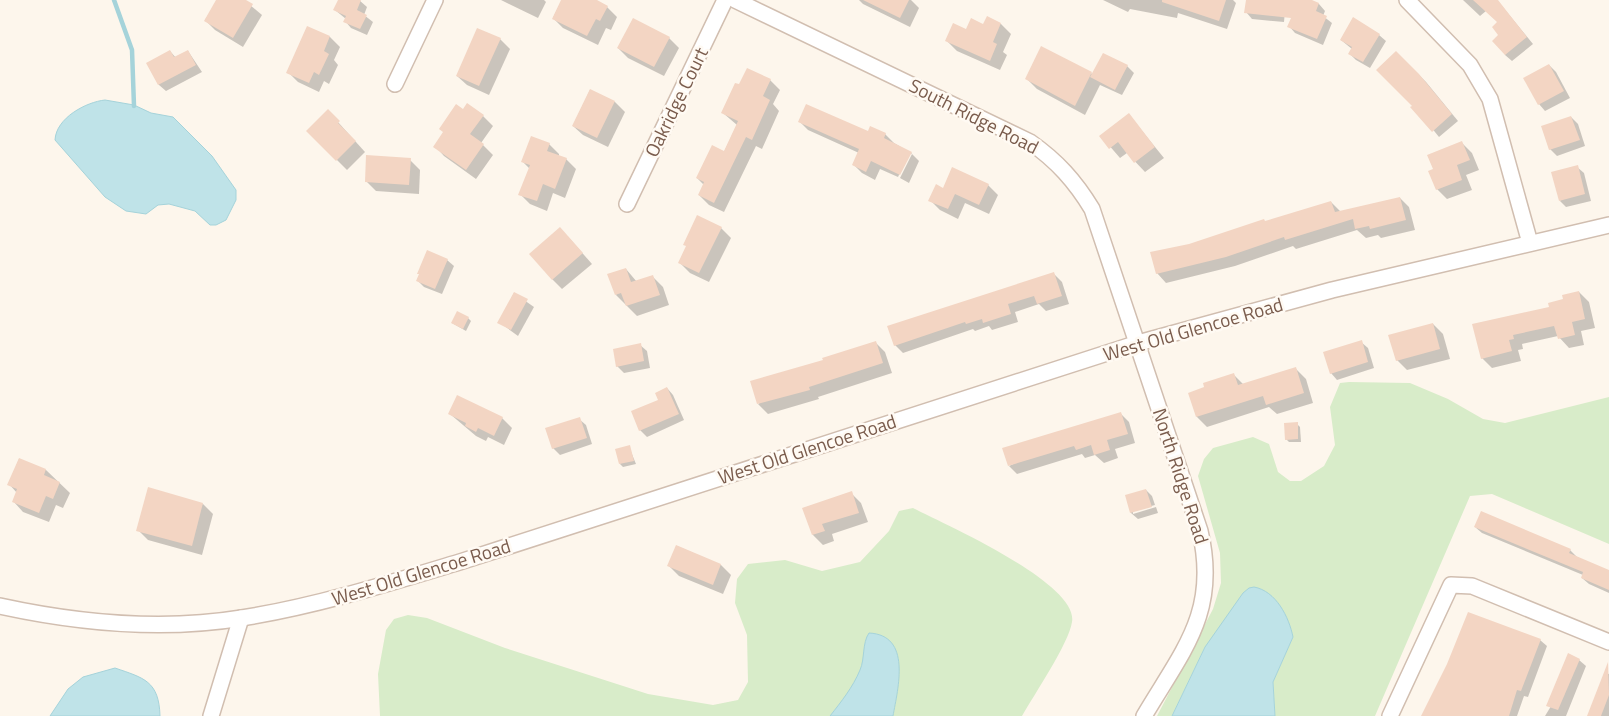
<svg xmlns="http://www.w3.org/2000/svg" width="1609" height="716" viewBox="0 0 1609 716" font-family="'Titillium Web',sans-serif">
	<rect width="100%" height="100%" fill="#fdf6ec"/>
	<g fill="#d8ecc9">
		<path d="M1349,382L1410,383L1448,399L1483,419L1505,423L1609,397V544L1492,494L1470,496L1375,716H1275L1273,682L1293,637L1205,647L1172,716H1157L1213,609L1221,583L1220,553L1198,476L1204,459L1213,448L1253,437L1269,444L1278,472L1290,481H1301L1324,466L1335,445L1330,407L1340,383Z"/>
		<path d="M913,508C944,524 1079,583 1072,622C1069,643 1034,695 1022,716H380L378,674L386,630L394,619L408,615L427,618L505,648L648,694L713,705L738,700L748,682L747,635L735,603L737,579L748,564L785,560L822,571L860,562L889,531L899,511Z"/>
	</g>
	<g fill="#bfe3e8" stroke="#a5d3da">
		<path d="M105,100L134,105L151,113L173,117L212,156L236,190V200L226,220L216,225H210L195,211L169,204L158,205L146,214L126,211L105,197L55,140C56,118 86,102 105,100Z"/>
		<path d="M1254,587C1276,591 1289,617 1293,637L1273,682L1275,716H1172L1205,647L1243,593L1249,588Z"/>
		<path d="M869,633C912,635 898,688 893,716H830C841,702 853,687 860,670C865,659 862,643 869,633Z"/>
		<path d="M115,668C144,678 159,681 160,716H50L68,689L83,677Z"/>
	</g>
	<g fill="#0003">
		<path d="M218,0H244L262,15L243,47L215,30L205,20Z"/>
		<path d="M339,0H359L367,7L364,15L373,22L367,35L351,28L345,21L346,19L335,10Z"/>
		<path d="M501,0H544L546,2L538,18Z"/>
		<path d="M562,0H594L607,7L617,17L611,30L606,28L598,45L563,28L553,18Z"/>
		<path d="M859,0H911L919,8L910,27L863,4Z"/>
		<path d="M1103,0H1233L1236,3L1227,29L1178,13L1177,18L1130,9L1128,12Z"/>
		<path d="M1247,0H1286L1284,22L1252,19L1246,12Z"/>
		<path d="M1300,0H1308L1319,4L1325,11L1323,16L1332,23L1323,45L1295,33L1289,26Z"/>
		<path d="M1463,0H1497L1533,44L1512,61L1505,55L1499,23L1486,11L1480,16Z"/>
		<path d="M987,18L1001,24L1011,34L1003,52L1007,55L1000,70L957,51L947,41L984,25Z"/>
		<path d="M308,28L330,37L340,47L334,60L338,65L329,84L324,81L319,92L298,82L288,72Z"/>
		<path d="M1379,35L1386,41L1370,68L1356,60L1349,53L1352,49L1341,40Z"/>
		<path d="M669,38L679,48L664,76L628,58L618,48Z"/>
		<path d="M500,39L510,49L489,95L467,85L457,76Z"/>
		<path d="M170,51L176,58L188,51L202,72L166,91L159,85L148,63Z"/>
		<path d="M1396,52L1426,82L1458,121L1439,137L1414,106Z"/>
		<path d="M1549,65L1556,72L1570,98L1545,111L1539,104Z"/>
		<path d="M1127,66L1134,73L1122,95L1100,85L1085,115L1037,89L1027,79L1091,73L1093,75Z"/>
		<path d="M770,80L780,90L773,104L779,111L762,149L756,146L724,212L709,205L699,195L704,185L697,178L724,152L737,125L723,113Z"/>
		<path d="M590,90L615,102L625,112L608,147L583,135L573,126Z"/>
		<path d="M464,110L483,116L493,126L481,143L493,155L476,179L444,156L435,146Z"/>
		<path d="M328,111L365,152L347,170L308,131Z"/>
		<path d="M1129,115L1164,158L1145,172L1127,153L1120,158L1101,136Z"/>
		<path d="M1571,117L1578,124L1585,146L1557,156L1550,149Z"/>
		<path d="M800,122L885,134L894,143L911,153L919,161L909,183L900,178L912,154H909L898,177L880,169L875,180L862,173L853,164L859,153L808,130Z"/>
		<path d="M1462,143L1472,153L1479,170L1466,175L1472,190L1447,199L1437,189L1435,170Z"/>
		<path d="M549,144L559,154V156L566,159L576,169L565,198L553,193L547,211L530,204L520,194L530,169L523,162Z"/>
		<path d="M410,160L420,170L419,194L376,191L366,181Z"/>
		<path d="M1577,167L1584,173L1591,201L1566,207L1560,201Z"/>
		<path d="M988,185L998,195L989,214L965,203L958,219L940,210L930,200L944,189Z"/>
		<path d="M1400,198L1409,207L1415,230L1381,238L1378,235L1366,238L1357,230L1296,249L1293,246L1235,266L1166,283L1157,273L1189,246L1331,202L1341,212Z"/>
		<path d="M721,228L731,238L709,282L690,273L680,263L687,247Z"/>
		<path d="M570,239L592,264L562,289L552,279Z"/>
		<path d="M447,260L454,266L442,294L424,287L418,281Z"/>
		<path d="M626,269L637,282L653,277L663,287L669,305L637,316L616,295Z"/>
		<path d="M1054,274L1062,282L1069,304L1046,311L1039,304L1015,312L1018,322L992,330L989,326L975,331L973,329L903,353L895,345Z"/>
		<path d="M1579,292L1589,302L1595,328L1581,331L1584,345L1569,348L1558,336L1522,344L1523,349L1518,350L1521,361L1492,368L1482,358L1474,325L1550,308Z"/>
		<path d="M514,293L534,307L518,336L499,322Z"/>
		<path d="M468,318L471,321L466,331L452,323Z"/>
		<path d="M1433,324L1443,334L1450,359L1407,370L1397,360Z"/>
		<path d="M875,342L885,352L892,373L818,397L819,399L768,414L758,404L825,361Z"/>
		<path d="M1361,342L1368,348L1374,368L1337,380L1331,373Z"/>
		<path d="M640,345L647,351L650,368L624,373L617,366Z"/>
		<path d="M1296,369L1306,379L1313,403L1277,414L1269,407L1207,427L1197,417L1190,394L1234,375L1244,385Z"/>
		<path d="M667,388L673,395L684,420L647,437L640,430Z"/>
		<path d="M450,414L502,418L512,428L504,445L488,437L486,441L476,436Z"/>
		<path d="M1121,414L1129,422L1135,443L1115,449L1118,458L1104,463L1095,455L1085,458L1082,454L1017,474L1009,466Z"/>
		<path d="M579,419L586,425L592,444L560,455L553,448Z"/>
		<path d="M1297,424L1300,427L1301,442H1289L1286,439Z"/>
		<path d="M629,447L636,464L623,467L620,464Z"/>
		<path d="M19,459L46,470L70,493L63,508L56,505L49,522L23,512L14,502L17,493L9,484Z"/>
		<path d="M1146,490L1152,496L1155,505L1133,511V514L1156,507L1158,513L1138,519L1131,513L1126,496Z"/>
		<path d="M851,493L861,503L868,522L832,534L834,541L823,545L813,535L804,508Z"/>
		<path d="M203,504L213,514L202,555L148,540L138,530Z"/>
		<path d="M1475,527L1570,550L1577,557L1609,572V593L1589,584L1582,578L1583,575L1482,533Z"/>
		<path d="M677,546L721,565L731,575L723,594L679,576L669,566Z"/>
		<path d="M1540,640L1547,646L1528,697L1524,696L1517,716H1423Z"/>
		<path d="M1579,660L1586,666L1566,716H1545Z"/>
		<path d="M1605,673L1609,674V716H1588Z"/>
	</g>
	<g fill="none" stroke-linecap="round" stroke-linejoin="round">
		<path stroke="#a5d3da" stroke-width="4.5" d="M114,0L132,50L134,106"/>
	</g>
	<g fill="#f3d5c3">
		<path d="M216,0H246L253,4L233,38L204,21Z"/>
		<path d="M338,0H361L357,10L367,15L360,29L343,22L346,16L333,10Z"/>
		<path d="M561,0H597L608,6L600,21L596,19L587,36L552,19Z"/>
		<path d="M863,0H909L900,18Z"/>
		<path d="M1162,0H1226L1219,21L1162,2Z"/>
		<path d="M1246,0H1312L1319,3L1316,11L1327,16L1317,39L1287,27L1291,18L1244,13Z"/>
		<path d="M1473,0H1498L1527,37L1505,55L1492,41L1498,35L1492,27L1497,22Z"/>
		<path d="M987,16L1001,23L993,42L997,44L990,61L945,41L953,23L966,29L971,18L983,24Z"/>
		<path d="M1353,17L1380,34L1363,62L1348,54L1352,47L1340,40Z"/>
		<path d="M633,18L670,37L654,67L617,48Z"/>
		<path d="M307,26L330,36L324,51L329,54L319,75L314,72L309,83L286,73Z"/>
		<path d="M477,28L501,38L479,86L456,76Z"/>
		<path d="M1041,46L1092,72L1075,106L1025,79Z"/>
		<path d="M170,50L174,57L188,50L196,65L158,85L146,63Z"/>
		<path d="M1396,51L1419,74L1452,114L1432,132L1410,107L1412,106L1376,70Z"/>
		<path d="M1103,53L1128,65L1115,90L1090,77Z"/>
		<path d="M1549,64L1564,91L1538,105L1523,78Z"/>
		<path d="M747,68L771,79L763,96L770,100L752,140L746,137L714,203L698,195L704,182L696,178L712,145L724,151L738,121L721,113L735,83L739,84Z"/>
		<path d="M590,89L615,101L597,138L572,126Z"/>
		<path d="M467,103L484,115L470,134L484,144L466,170L433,147L443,132L439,129L456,104L463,109Z"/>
		<path d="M806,104L868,131L870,126L886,133L884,138L912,152L900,175L871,161L866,172L852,165L859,149L798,122Z"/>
		<path d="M328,109L340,121L338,123L356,141L336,161L306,131Z"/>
		<path d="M1129,113L1155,147L1134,163L1118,142L1109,149L1099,136Z"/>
		<path d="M1571,116L1580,140L1549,150L1541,126Z"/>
		<path d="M531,136L550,143L547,151L567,158L555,189L543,184L537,201L518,195L530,165L521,162Z"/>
		<path d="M1462,141L1470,160L1457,165L1462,180L1436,190L1428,171L1433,169L1427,155Z"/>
		<path d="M366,155L411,158L409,185L365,182Z"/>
		<path d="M1578,165L1585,194L1559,201L1551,172Z"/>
		<path d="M952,167L989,184L979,205L955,194L948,209L928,201L936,184L943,188Z"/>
		<path d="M1400,197L1406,220L1370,229L1369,226L1355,229L1353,219L1285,240L1284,237L1226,257L1156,274L1150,252L1189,244L1264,219L1265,221L1331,201L1335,212Z"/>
		<path d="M697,215L722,227L699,273L678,263L686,246L683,245Z"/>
		<path d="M560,227L583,253L552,280L529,254Z"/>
		<path d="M427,250L448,259L435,289L416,281L419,274H417Z"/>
		<path d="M626,268L631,282L653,275L660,295L626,306L621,293L615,295L607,274Z"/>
		<path d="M1054,272L1062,296L1037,304L1034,296L1008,304L1011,314L983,323L982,319L966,324L965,322L894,346L887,326Z"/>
		<path d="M1579,291L1585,319L1572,322L1575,335L1558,339L1554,326L1513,335L1514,339L1509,340L1512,351L1481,359L1472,324L1549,307L1548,303L1563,299L1562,295Z"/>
		<path d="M514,292L528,299L511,330L497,323Z"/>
		<path d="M457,311L469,317L463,329L451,323Z"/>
		<path d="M1433,323L1440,349L1396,361L1388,335Z"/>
		<path d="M1362,340L1368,362L1330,374L1323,352Z"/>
		<path d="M876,341L883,363L809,387L810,390L757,404L750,381L823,360L822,358Z"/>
		<path d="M641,343L644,361L616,367L613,349Z"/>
		<path d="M1296,367L1304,393L1266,405L1263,396L1196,417L1188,393L1204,387L1203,383L1234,373L1238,385Z"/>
		<path d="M667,387L679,414L639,431L631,411L658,400L655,393Z"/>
		<path d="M457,395L503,417L494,436L478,428L476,432L465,426L466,423L448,414Z"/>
		<path d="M1121,412L1128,434L1107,440L1110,450L1094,455L1091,445L1076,450L1074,446L1008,466L1002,448Z"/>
		<path d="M580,417L587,438L552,449L545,428Z"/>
		<path d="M1298,422V439L1285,440L1284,423Z"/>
		<path d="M630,445L634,461L619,464L615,449Z"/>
		<path d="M19,458L46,469L44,475L60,482L53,499L46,496L39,513L12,502L17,489L7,485Z"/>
		<path d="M148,487L203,503L192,546L136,531Z"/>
		<path d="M1146,489L1152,507L1130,513L1125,495Z"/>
		<path d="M852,491L859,513L822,524L825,531L812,535L802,508Z"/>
		<path d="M1481,511L1571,549L1569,553L1609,570V590L1581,578L1583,572L1474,527Z"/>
		<path d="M676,545L721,564L713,585L667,566Z"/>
		<path d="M1468,612L1541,639L1521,691L1517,690L1509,716H1421L1447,664Z"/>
		<path d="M1568,653L1580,659L1558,710L1546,706Z"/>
		<path d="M1608,662L1609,695L1601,716H1587Z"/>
	</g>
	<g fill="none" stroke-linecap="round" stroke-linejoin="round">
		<g stroke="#d1beb0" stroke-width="18">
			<g id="minor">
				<path d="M735,0L1030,142C1057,161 1075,181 1092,209L1200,531C1219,612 1183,650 1144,716"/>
				<path d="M1407,0L1470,65L1490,99L1530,243"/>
				<path d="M395,84L435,0"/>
				<path d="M627,204L725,0"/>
				<path d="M0,606C78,623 162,631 242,618C317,606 390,583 463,561L1138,343L1332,290L1609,225"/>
				<path d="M211,716L241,618"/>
				<path d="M1390,716L1451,585L1472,586L1609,642"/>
			</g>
		</g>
		<use href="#minor" stroke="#fff" stroke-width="15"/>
	</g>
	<g text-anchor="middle" stroke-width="5" stroke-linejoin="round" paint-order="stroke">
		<g font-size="19" fill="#7a5c4d" stroke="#fffaf3">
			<text transform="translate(676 102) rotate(-64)" y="7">Oakridge Court</text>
			<text transform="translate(974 116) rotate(27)" y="7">South Ridge Road</text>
			<text transform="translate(1193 329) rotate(-16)" y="7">West Old Glencoe Road</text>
			<text transform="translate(807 449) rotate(-18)" y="7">West Old Glencoe Road</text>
			<text transform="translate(1181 476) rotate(72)" y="7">North Ridge Road</text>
			<text transform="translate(421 572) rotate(-17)" y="7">West Old Glencoe Road</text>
		</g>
	</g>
</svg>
